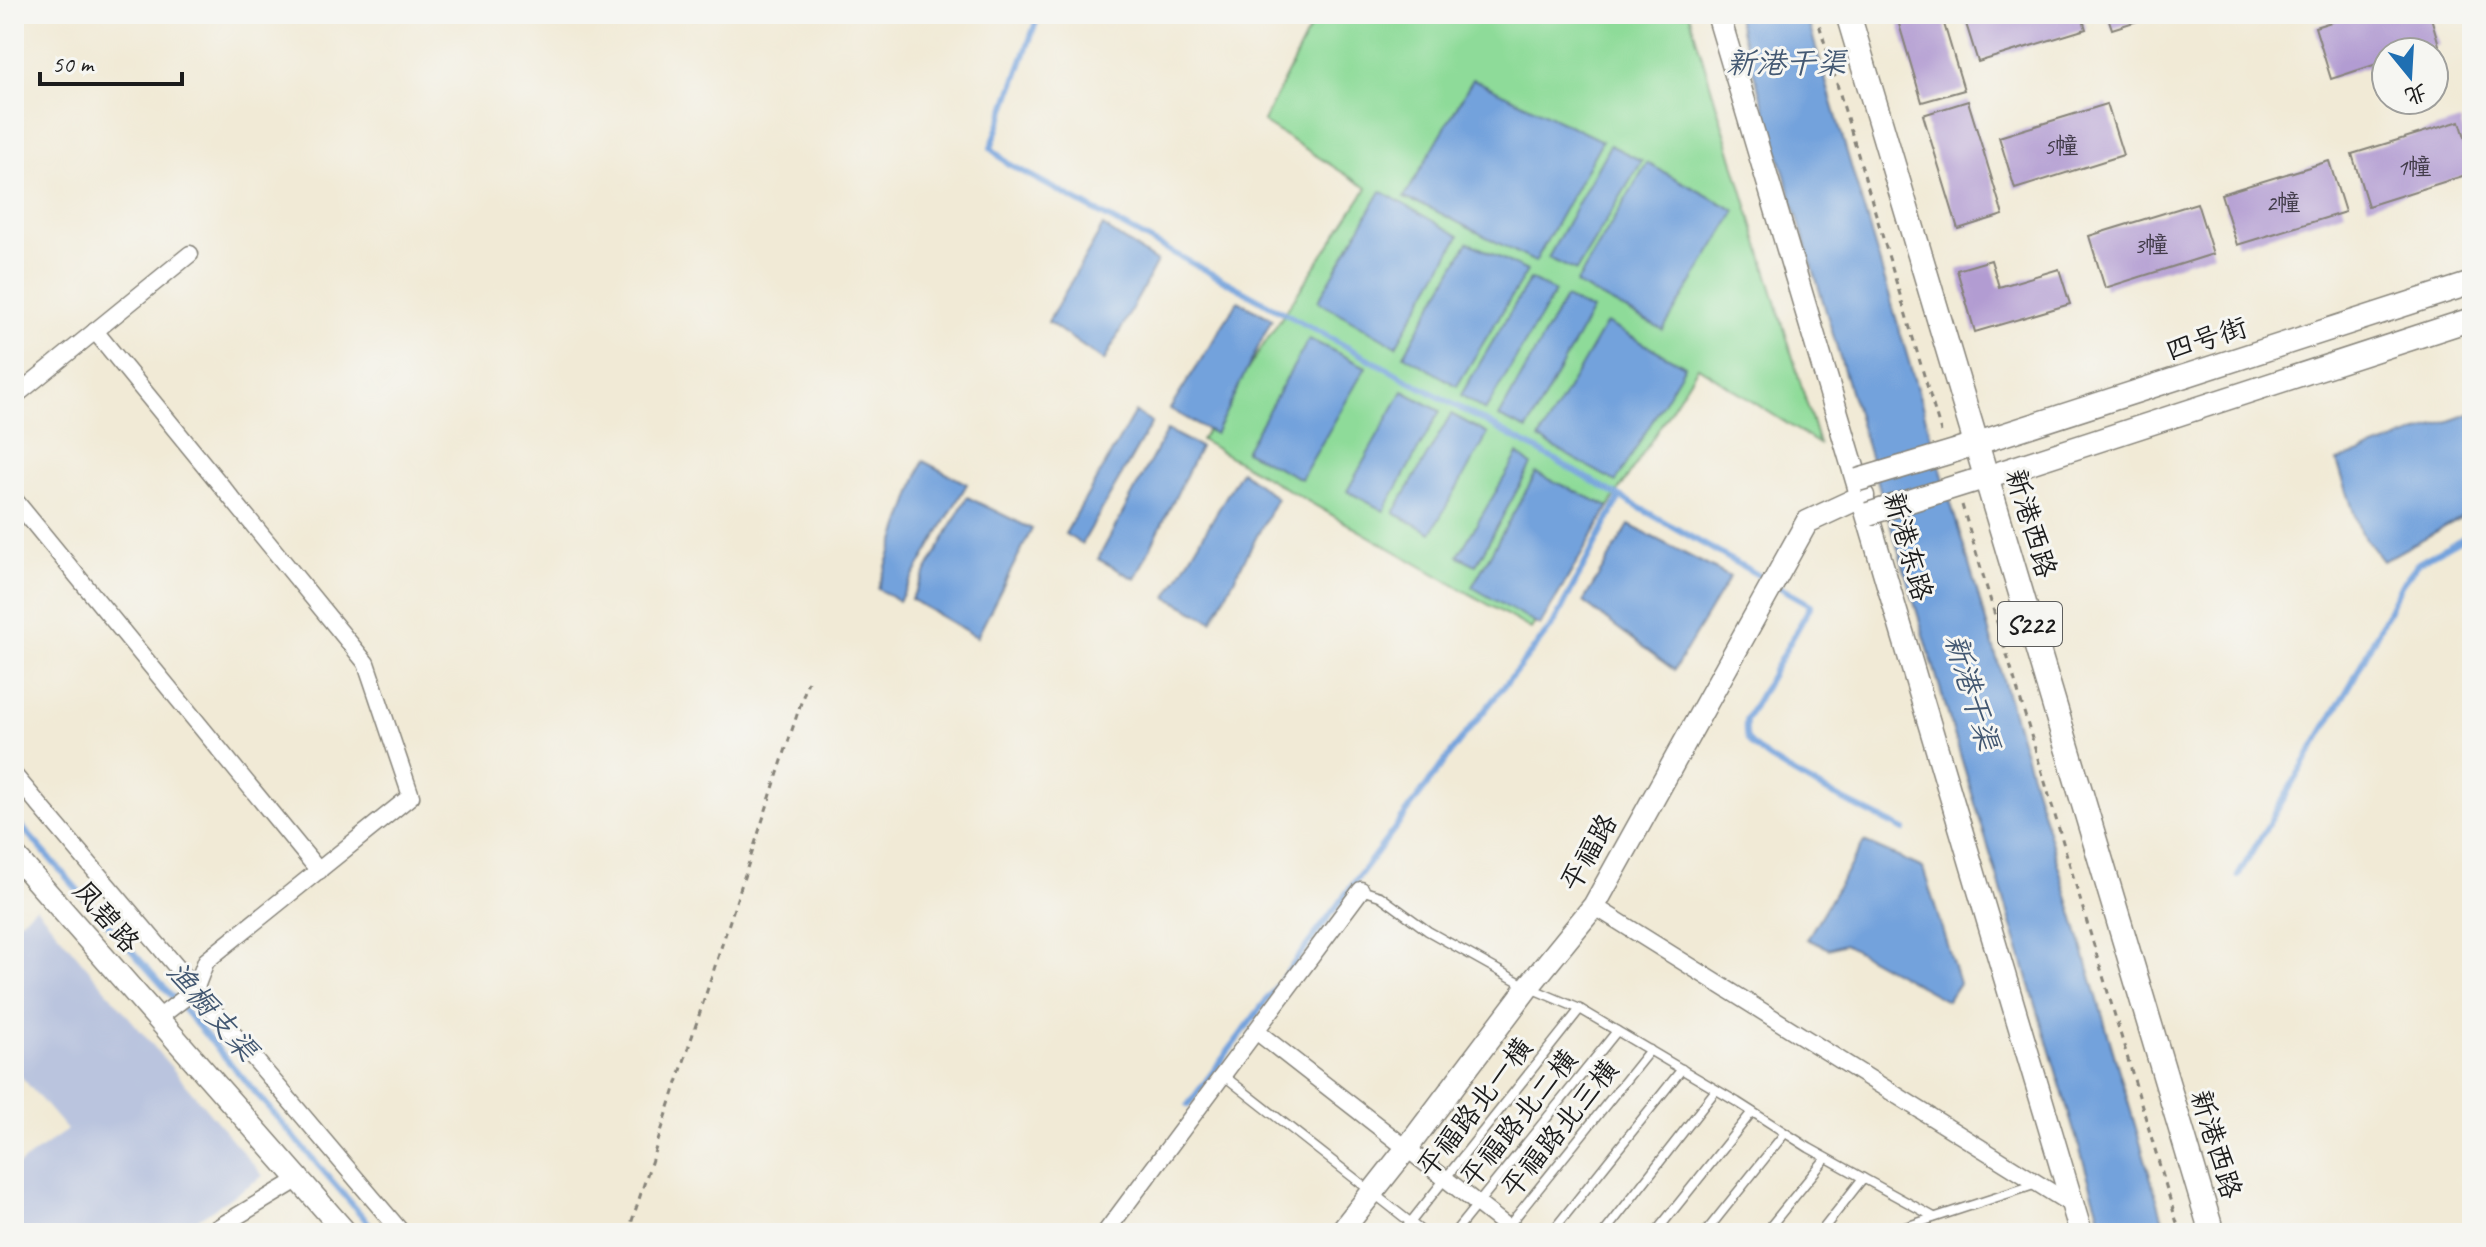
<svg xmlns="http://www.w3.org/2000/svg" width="2486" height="1247" viewBox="0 0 2486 1247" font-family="Caveat,'LXGW WenKai TC',sans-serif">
	<rect width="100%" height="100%" fill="#f6f6f2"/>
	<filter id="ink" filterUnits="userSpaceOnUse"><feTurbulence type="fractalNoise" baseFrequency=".0125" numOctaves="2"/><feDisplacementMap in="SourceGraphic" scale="16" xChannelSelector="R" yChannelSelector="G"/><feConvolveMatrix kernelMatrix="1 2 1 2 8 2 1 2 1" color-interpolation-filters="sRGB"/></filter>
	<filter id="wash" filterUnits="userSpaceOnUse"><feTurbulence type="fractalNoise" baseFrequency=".006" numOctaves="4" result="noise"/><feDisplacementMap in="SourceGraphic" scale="32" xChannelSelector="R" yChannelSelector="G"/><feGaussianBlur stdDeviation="1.8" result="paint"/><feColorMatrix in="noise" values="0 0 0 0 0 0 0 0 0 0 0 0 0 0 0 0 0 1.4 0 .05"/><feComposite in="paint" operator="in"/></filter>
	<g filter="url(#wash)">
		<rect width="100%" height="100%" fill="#f1ead6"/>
		<path fill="#bac4de" d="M36,907L263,1176L177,1233H14V1168L67,1130L14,1068V925Z"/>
		<path fill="#8edb99" stroke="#557c5a" stroke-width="2" d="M1317,14H1689L1819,444L1698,367L1531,629L1201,440L1367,188L1263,122Z"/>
		<g fill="#73a2dc" stroke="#485f7c" stroke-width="2">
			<path d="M1736,14H1806L2167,1233H2105Z"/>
			<path d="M1473,79L1602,141L1535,262L1430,208L1404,198Z"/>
			<path d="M1610,145L1642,161L1576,271L1548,258Z"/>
			<path d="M1647,163L1736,211L1663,330L1576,284Z"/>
			<path d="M1381,191L1459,236L1396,346L1318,301Z"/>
			<path d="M1103,226L1157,262L1104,361L1048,322Z"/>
			<path d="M1468,242L1527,271L1457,386L1404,355Z"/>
			<path d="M1530,279L1555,292L1485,411L1461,395Z"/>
			<path d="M1565,298L1592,310L1527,430L1499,417Z"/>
			<path d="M1238,301L1272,319L1215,434L1170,409Z"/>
			<path d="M1606,323L1685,366L1616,482L1539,439Z"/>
			<path d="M1309,339L1366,367L1301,479L1245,451Z"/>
			<path d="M1403,391L1440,411L1384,511L1347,491Z"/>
			<path d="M1135,412L1152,422L1082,544L1065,534Z"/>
			<path d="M2472,413V512L2383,561L2360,531L2337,461Z"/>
			<path d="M1451,414L1488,434L1431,533L1394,513Z"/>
			<path d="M1167,430L1200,447L1135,579L1098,559Z"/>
			<path d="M1518,454L1531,465L1476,565L1458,556Z"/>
			<path d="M923,461L967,484L899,601L878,589Z"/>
			<path d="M1241,471L1277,498L1212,621L1167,597Z"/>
			<path d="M1536,473L1609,507L1540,626L1472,587Z"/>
			<path d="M967,497L1032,529L977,637L911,599Z"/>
			<path d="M1629,525L1730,577L1674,670L1583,602Z"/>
			<path d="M1864,842L1923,868L1959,983L1947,1001L1844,944L1829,949L1807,939Z"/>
		</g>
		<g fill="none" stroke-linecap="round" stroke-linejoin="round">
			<g stroke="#73a2dc" stroke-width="6">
				<path d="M1039,14L991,148L1007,163L1541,452L1811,605L1746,720C1746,726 1745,733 1747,738C1759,762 1875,815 1904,830"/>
				<path d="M14,818L178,1003L377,1233"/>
				<path d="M2238,876L2352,682L2402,584L2418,563L2472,533"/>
				<path d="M1188,1105L1457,745L1553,625L1620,497"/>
			</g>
		</g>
		<g id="blocks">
			<g fill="#b29cd2">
				<path d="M1896,14H1941L1964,90L1922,102Z"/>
				<path d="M1963,14H2081L2086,29L1978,62Z"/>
				<path d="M2107,14H2156V15L2112,29Z"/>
				<path d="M2357,14H2430L2439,45L2416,52H2386V61L2331,79L2315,27Z"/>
				<path d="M1968,101L2003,215L1958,229L1923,115Z"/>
				<path d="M2107,104L2123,155L2015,189L1999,137Z"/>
				<path d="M2460,121L2472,160V173L2368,206L2352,154Z"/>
				<path d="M2329,161L2345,212L2237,245L2221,194Z"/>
				<path d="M2197,203L2213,254L2105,288L2089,236Z"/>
				<path d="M1991,260L1999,287L2059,269L2070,304L1975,332L1957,270Z"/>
			</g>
		</g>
	</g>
	<g filter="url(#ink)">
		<use href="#blocks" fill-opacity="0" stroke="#868379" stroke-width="2"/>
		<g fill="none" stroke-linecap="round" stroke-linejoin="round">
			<g stroke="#868379" stroke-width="11">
				<g id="lane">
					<path d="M1361,890L1380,896L1428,931L1528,987L1580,1009L1737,1102L1809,1148L1863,1178"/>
					<path d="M1223,1075L1424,1233"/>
					<path d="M1506,1229L1650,1050"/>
					<path d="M1402,1233L1580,1009"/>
					<path d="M1454,1233L1617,1031"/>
					<path d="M1551,1233L1682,1069"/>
					<path d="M1604,1233L1716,1090"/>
					<path d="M1655,1233L1752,1112"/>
					<path d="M1705,1233L1785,1133"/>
					<path d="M1765,1233L1826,1158"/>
					<path d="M1820,1233L1863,1178L1934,1217"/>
					<path d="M1887,1233L2037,1184"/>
				</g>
			</g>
			<g stroke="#868379" stroke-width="19">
				<g id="street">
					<path d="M95,331L366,663L411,796L206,961L195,990L157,1019"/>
					<path d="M14,397L190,254"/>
					<path d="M14,499L319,871"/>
					<path d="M14,775L402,1233"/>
					<path d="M1594,906L2072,1205"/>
					<path d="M1256,1031L1515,1233"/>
					<path d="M209,1233L299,1179"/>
					<path d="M1105,1233L1361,890"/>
				</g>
			</g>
			<g stroke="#868379" stroke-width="25">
				<g id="secondary">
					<path d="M1718,14L2081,1233"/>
					<path d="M1959,449L2472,283"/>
					<path d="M1971,482L2472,319"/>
					<path d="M14,855L346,1233"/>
					<path d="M1340,1233L1407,1148L1528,987L1594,906L1807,522L1863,496"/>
				</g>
			</g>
			<g stroke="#868379" stroke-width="27">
				<path id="primary" d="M1848,14L2212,1233"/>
			</g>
			<g stroke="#868379" stroke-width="3" stroke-dasharray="6 6" stroke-linecap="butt">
				<path d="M1816,14L1941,432"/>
				<path d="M1962,505L2180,1233"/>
				<path d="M628,1233L808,681"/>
			</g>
			<use href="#lane" stroke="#fff" stroke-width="8"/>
			<use href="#street" stroke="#fff" stroke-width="16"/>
			<use href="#secondary" stroke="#fff" stroke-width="22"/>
			<use href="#primary" stroke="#fff" stroke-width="24"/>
			<g stroke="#868379" stroke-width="25" stroke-linecap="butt">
				<g id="secondary-bridge">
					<path d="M1858,480L1958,450"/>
					<path d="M1868,514L1970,482"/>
				</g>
			</g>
			<use href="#secondary-bridge" stroke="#fff" stroke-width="22"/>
		</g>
	</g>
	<g text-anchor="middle" stroke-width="6" stroke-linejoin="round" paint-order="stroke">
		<g font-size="24" fill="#423c4a">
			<text x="2061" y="154">5幢</text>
			<text x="2414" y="175">1幢</text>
			<text x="2283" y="211">2幢</text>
			<text x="2151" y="253">3幢</text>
		</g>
		<rect fill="#f6f6f2" stroke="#5d5d5c" stroke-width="2" x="1998" y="602" width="64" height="44" rx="6"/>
		<g font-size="26" font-weight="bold" fill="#1c1c1c">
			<text x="2030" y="633">S222</text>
		</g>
		<g font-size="28" fill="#1c1c1c" stroke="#f6f6f2">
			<text transform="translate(2206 338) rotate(-18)" y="10">四号街</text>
			<text transform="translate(2032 523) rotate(73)" y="10">新港西路</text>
			<text transform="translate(1909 546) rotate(74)" y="10">新港东路</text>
			<text transform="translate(1588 852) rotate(-60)" y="10">平福路</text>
			<text transform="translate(107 916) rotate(49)" y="10">凤碧路</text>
			<text transform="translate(1474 1107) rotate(-52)" y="10">平福路北一横</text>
			<text transform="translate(1518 1118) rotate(-51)" y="10">平福路北二横</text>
			<text transform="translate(1559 1128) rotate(-51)" y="10">平福路北三横</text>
			<text transform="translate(2217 1144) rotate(73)" y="10">新港西路</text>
		</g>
		<g font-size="30" font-style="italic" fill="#435872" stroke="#f6f6f2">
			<text x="1786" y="73">新港干渠</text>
			<text transform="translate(1972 692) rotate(73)" y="10">新港干渠</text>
			<text transform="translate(212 1011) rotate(49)" y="10">渔橱支渠</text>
		</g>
	</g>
	<rect width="2486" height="1247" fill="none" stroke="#f6f6f2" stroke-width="48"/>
	<g transform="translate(2410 76) rotate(162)"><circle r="38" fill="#f6f6f2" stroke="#9f9f9c" stroke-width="2"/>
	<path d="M0-6L14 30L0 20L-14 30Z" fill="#1f6fb2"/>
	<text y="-12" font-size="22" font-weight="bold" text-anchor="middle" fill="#1c1c1c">北</text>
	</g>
	<path d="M40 72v12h142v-12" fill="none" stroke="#1c1c1c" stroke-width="4"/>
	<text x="52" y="72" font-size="24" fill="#1c1c1c" stroke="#f6f6f2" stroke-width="6" paint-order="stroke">50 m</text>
</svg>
